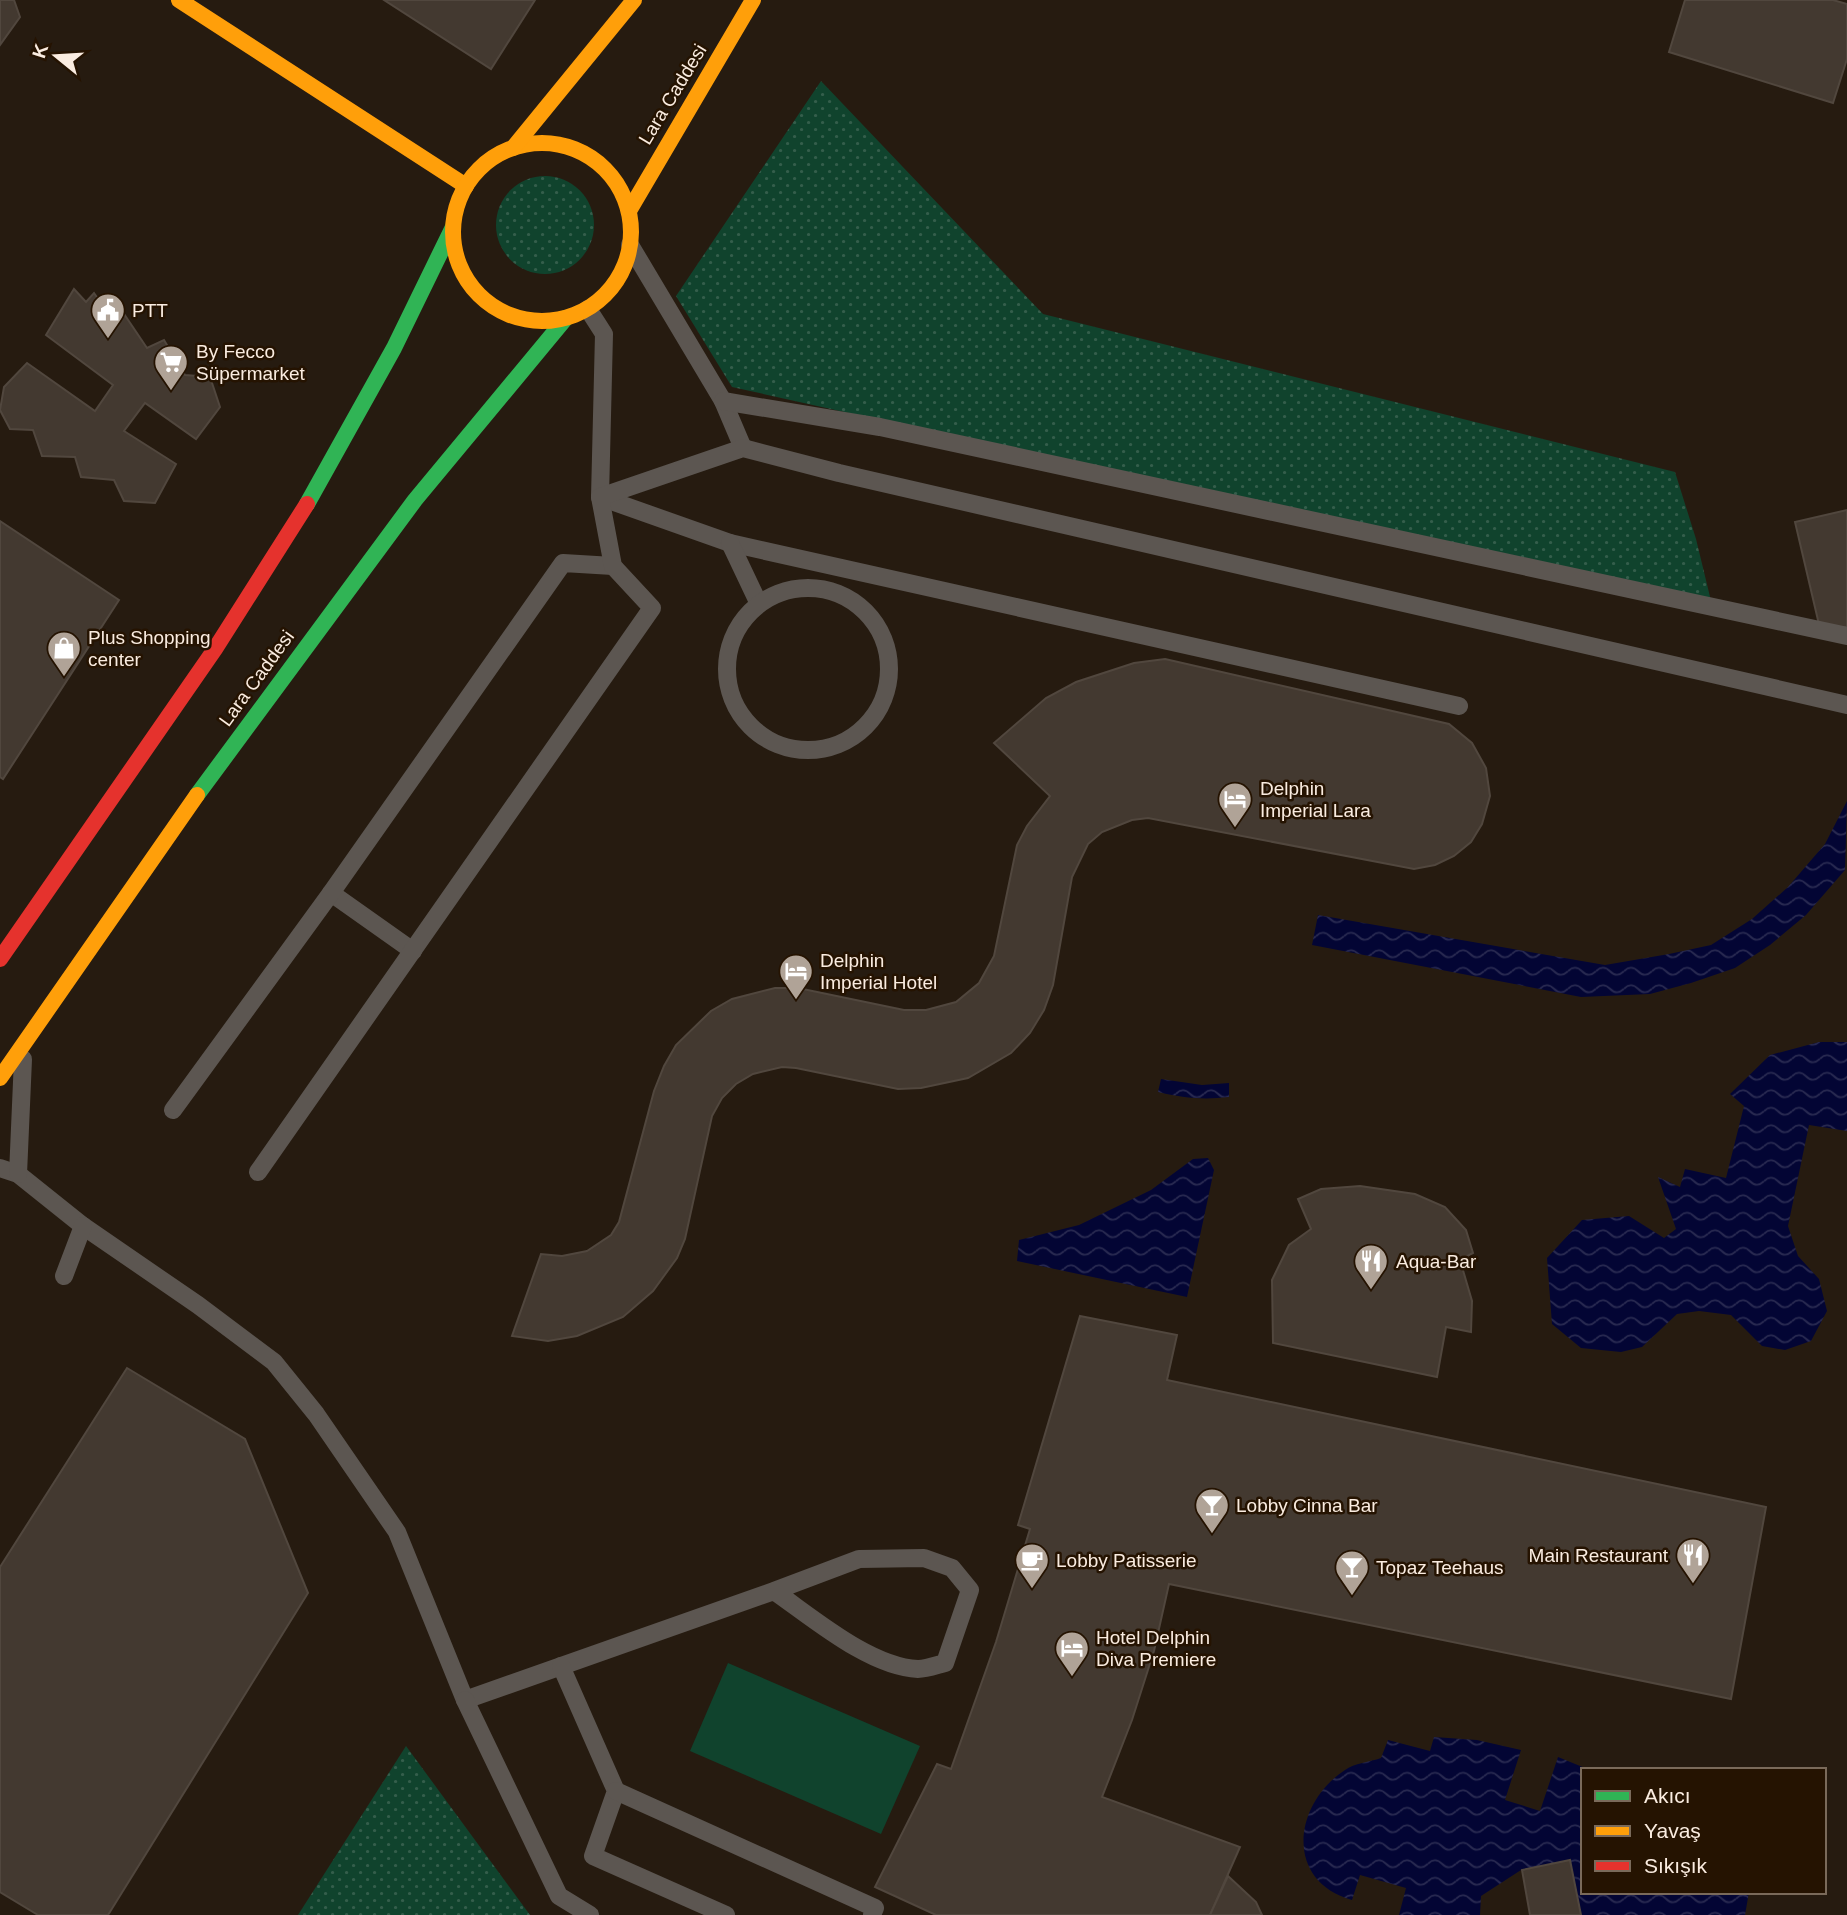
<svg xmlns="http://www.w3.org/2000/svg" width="1847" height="1915" viewBox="0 0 1847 1915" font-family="Helvetica,sans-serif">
	<defs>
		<pattern id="grass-dots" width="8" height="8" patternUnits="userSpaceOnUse" patternTransform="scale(1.75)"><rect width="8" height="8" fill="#10432d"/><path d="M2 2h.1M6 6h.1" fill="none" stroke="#345e4b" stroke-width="1.8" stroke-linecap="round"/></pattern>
		<pattern id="water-waves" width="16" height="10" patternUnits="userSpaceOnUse" patternTransform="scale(1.75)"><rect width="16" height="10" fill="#030534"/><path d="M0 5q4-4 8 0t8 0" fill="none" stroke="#292a51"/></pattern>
	</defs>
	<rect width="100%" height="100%" fill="#261b10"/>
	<g fill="url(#grass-dots)">
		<path d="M821,81L1043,314L1675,472L1696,539L1712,605L732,387L676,296Z"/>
		<circle cx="545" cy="225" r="49"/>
		<path d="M406,1746L530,1915H298Z"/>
	</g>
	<path fill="#10432d" d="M728,1663L920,1746L881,1834L690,1751Z"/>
	<g fill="url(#water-waves)">
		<path d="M1847,801L1845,870L1806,915L1770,945L1735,968L1691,983L1650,994L1581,997L1312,945L1318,915L1605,965L1669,954L1711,945L1752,919L1788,887L1825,844Z"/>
		<path d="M1819,1042H1847V1131L1809,1125L1788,1226L1798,1256L1819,1279L1827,1311L1811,1341L1785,1350L1762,1346L1731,1315L1699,1311L1677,1314L1642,1347L1621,1352L1581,1348L1552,1324L1547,1258L1582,1220L1629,1216L1664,1238L1676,1229L1658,1177L1680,1187L1685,1169L1726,1178L1744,1106L1730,1094L1770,1055Z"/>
		<path d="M1161,1079L1202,1085L1229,1083V1097C1203,1100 1183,1098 1158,1092Z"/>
		<path d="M1208,1158L1214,1170L1187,1297L1017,1261L1019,1240L1079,1225L1151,1190L1193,1159Z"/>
		<path d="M1434,1737L1477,1740L1521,1750L1505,1800L1540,1811L1558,1757L1590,1770H1583V1892H1749L1745,1915H1581L1570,1861L1521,1870L1481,1896L1480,1915H1399L1406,1888L1360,1875L1352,1900C1284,1881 1293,1804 1345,1770C1354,1763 1370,1762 1381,1758L1388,1740L1430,1751Z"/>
	</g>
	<g fill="#433930" stroke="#51473e" stroke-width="2">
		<path d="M0,0H14L20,17L0,45Z"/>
		<path d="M384,0H535L491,69Z"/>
		<path d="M1685,0H1833L1847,4V59L1833,103L1669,52Z"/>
		<path d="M74,289L86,302L94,293L114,321L124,314L147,348L164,340L185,375L210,377L220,407L196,439L145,403L124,431L176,464L155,503L124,501L114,480L81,477L75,457L42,456L33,430L10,429L0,410L4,387L27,363L95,411L113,385L46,335Z"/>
		<path d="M1847,510V627L1821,633L1795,522Z"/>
		<path d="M0,521L119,600L3,779L0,777Z"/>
		<path d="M1165,659L1449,724L1472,743L1486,768L1490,796L1482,824L1471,842L1454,856L1435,865L1414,869L1148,818L1132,820L1102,832L1088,844L1072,877L1053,985L1044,1010L1030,1033L1011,1053L968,1078L921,1088L898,1089L796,1068L782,1067L753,1074L736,1084L722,1098L712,1116L685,1239L677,1258L653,1291L623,1317L577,1336L548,1341L512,1336L541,1254L562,1256L587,1251L611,1235L619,1222L654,1091L664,1066L676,1045L711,1011L732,999L775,988H798L904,1010H926L956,1002L979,983L994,956L1017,845L1027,826L1050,796L994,743L1046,698L1076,682L1134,663Z"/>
		<path d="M1360,1186L1415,1194L1445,1207L1466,1230L1473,1253L1460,1260L1472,1301L1471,1332L1446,1327L1437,1377L1273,1343L1272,1280L1289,1245L1311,1229L1298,1199L1321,1189Z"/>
		<path d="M1080,1316L1177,1335L1167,1380L1766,1507L1731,1699L1169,1584L1154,1651L1132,1720L1102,1797L1240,1847L1210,1915H936L875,1887L937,1764L951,1769L996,1642L1030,1529L1018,1525Z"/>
		<path d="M127,1368L245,1439L308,1593L108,1915H38L0,1892V1567Z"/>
		<path d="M1570,1860L1581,1915H1530L1522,1870Z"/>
		<path d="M1228,1876L1256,1902L1262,1915H1210Z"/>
	</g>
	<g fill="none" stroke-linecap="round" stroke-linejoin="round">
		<g stroke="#5c5651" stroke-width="18">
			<path d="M630,245L723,401L743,448"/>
			<path d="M588,309L604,334L600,497L730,543L1459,706"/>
			<path d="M723,401L880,427L1847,636"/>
			<path d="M730,543L758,602"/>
			<circle cx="808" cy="669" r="81"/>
			<path d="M331,893L413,951"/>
			<path d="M173,1110L331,893L563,563L613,566"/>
			<path d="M0,1168L18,1174L83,1226L198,1305L274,1362L316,1414L397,1532L465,1700L774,1591C813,1618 870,1667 918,1669C927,1669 937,1665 945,1663L970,1590L952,1568L924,1558L859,1559L774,1591"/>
			<path d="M258,1172L652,608L613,566L600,497L743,448L839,473L1847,705"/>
			<path d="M18,1174L23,1059"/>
			<path d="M64,1276L83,1226"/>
			<path d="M561,1666L616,1791L593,1856L726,1915"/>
			<path d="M465,1700L559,1896L590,1915"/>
			<path d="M616,1791L875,1908L872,1915"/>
		</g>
		<g stroke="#30b455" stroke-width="16">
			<path d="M307,504L394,348L453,227"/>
			<path d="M197,795L415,500L566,318"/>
		</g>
		<g stroke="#ff9f0a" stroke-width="16">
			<path d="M179,0L466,186"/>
			<circle cx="542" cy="232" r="89"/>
			<path d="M513,148L634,0"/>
			<path d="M629,211L753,0"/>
			<path d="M0,1078L197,795"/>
		</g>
		<path stroke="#e5322d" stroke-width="16" d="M0,959L215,649L307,504"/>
	</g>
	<defs>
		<g id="civic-pin" transform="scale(1.75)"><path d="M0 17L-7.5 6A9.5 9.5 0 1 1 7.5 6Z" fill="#b0a397" stroke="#251301"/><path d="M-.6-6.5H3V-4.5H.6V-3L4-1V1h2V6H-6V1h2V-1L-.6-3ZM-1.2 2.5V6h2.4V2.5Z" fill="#fff"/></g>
		<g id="supermarket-pin" transform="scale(1.75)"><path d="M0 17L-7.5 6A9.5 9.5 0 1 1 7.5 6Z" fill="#b0a397" stroke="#251301"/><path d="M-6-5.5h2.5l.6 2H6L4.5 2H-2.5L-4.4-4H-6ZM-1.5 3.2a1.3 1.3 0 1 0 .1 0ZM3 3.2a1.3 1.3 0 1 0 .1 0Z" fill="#fff"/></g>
		<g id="shop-pin" transform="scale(1.75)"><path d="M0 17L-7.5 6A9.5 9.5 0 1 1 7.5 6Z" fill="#b0a397" stroke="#251301"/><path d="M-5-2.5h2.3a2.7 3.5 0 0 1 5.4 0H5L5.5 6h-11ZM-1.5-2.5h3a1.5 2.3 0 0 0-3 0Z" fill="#fff"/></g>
		<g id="hotel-pin" transform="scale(1.75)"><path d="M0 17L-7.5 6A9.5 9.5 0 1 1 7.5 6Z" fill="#b0a397" stroke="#251301"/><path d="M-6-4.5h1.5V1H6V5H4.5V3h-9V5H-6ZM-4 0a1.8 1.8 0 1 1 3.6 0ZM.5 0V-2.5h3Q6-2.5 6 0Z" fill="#fff"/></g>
		<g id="restaurant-pin" transform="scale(1.75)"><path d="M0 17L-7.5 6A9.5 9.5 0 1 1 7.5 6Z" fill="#b0a397" stroke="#251301"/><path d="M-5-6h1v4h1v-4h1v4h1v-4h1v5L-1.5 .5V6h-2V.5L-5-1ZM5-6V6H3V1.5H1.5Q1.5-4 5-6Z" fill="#fff"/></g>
		<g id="bar-pin" transform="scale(1.75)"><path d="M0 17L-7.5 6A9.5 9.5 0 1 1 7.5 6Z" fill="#b0a397" stroke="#251301"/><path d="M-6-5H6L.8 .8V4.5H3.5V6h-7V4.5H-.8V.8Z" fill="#fff"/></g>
		<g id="cafe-pin" transform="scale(1.75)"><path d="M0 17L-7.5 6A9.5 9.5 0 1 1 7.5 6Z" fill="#b0a397" stroke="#251301"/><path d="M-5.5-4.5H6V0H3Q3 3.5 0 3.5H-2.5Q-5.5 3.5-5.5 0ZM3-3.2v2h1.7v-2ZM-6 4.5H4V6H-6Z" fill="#fff"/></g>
	</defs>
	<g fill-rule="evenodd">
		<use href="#civic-pin" x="108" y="310"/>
		<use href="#supermarket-pin" x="171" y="362"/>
		<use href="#shop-pin" x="64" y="648"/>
		<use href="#hotel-pin" x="1235" y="799"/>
		<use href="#hotel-pin" x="796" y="971"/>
		<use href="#restaurant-pin" x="1371" y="1261"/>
		<use href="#bar-pin" x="1212" y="1505"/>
		<use href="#restaurant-pin" x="1693" y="1555"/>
		<use href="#cafe-pin" x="1032" y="1560"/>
		<use href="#bar-pin" x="1352" y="1567"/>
		<use href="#hotel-pin" x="1072" y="1648"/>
	</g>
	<g text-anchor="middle" stroke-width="5" stroke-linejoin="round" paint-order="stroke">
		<g font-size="19" fill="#faece0" stroke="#251301">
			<text transform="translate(672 94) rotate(-59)" y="7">Lara Caddesi</text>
			<text transform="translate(256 678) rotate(-54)" y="7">Lara Caddesi</text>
		</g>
		<g font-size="19" fill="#faece0" stroke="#251301" text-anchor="start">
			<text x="132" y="317">PTT</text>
			<text x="196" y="358">By Fecco<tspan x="196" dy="22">Süpermarket</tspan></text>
			<text x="88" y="644">Plus Shopping<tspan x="88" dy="22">center</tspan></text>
			<text x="1260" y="795">Delphin<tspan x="1260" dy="22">Imperial Lara</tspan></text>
			<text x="820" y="967">Delphin<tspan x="820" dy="22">Imperial Hotel</tspan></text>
			<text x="1396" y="1268">Aqua-Bar</text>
			<text x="1236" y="1512">Lobby Cinna Bar</text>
			<text x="1668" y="1562" text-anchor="end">Main Restaurant</text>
			<text x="1056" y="1567">Lobby Patisserie</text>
			<text x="1376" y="1574">Topaz Teehaus</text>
			<text x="1096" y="1644">Hotel Delphin<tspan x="1096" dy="22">Diva Premiere</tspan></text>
		</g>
	</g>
	<rect x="1581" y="1768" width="245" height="126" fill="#251301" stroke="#7a6a5a" stroke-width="2"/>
	<rect x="1595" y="1791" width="35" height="10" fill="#30b455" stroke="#7a6a5a" stroke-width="2"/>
	<text x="1644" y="1803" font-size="21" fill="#faece0">Akıcı</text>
	<rect x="1595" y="1826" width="35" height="10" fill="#ff9f0a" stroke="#7a6a5a" stroke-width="2"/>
	<text x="1644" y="1838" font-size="21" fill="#faece0">Yavaş</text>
	<rect x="1595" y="1861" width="35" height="10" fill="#e5322d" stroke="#7a6a5a" stroke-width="2"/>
	<text x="1644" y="1873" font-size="21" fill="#faece0">Sıkışık</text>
	<g transform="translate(56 56) rotate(288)" stroke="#251301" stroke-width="5" paint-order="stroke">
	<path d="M0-5L12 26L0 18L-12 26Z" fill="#faece0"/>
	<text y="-10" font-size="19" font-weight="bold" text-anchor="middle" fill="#faece0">K</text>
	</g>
</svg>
